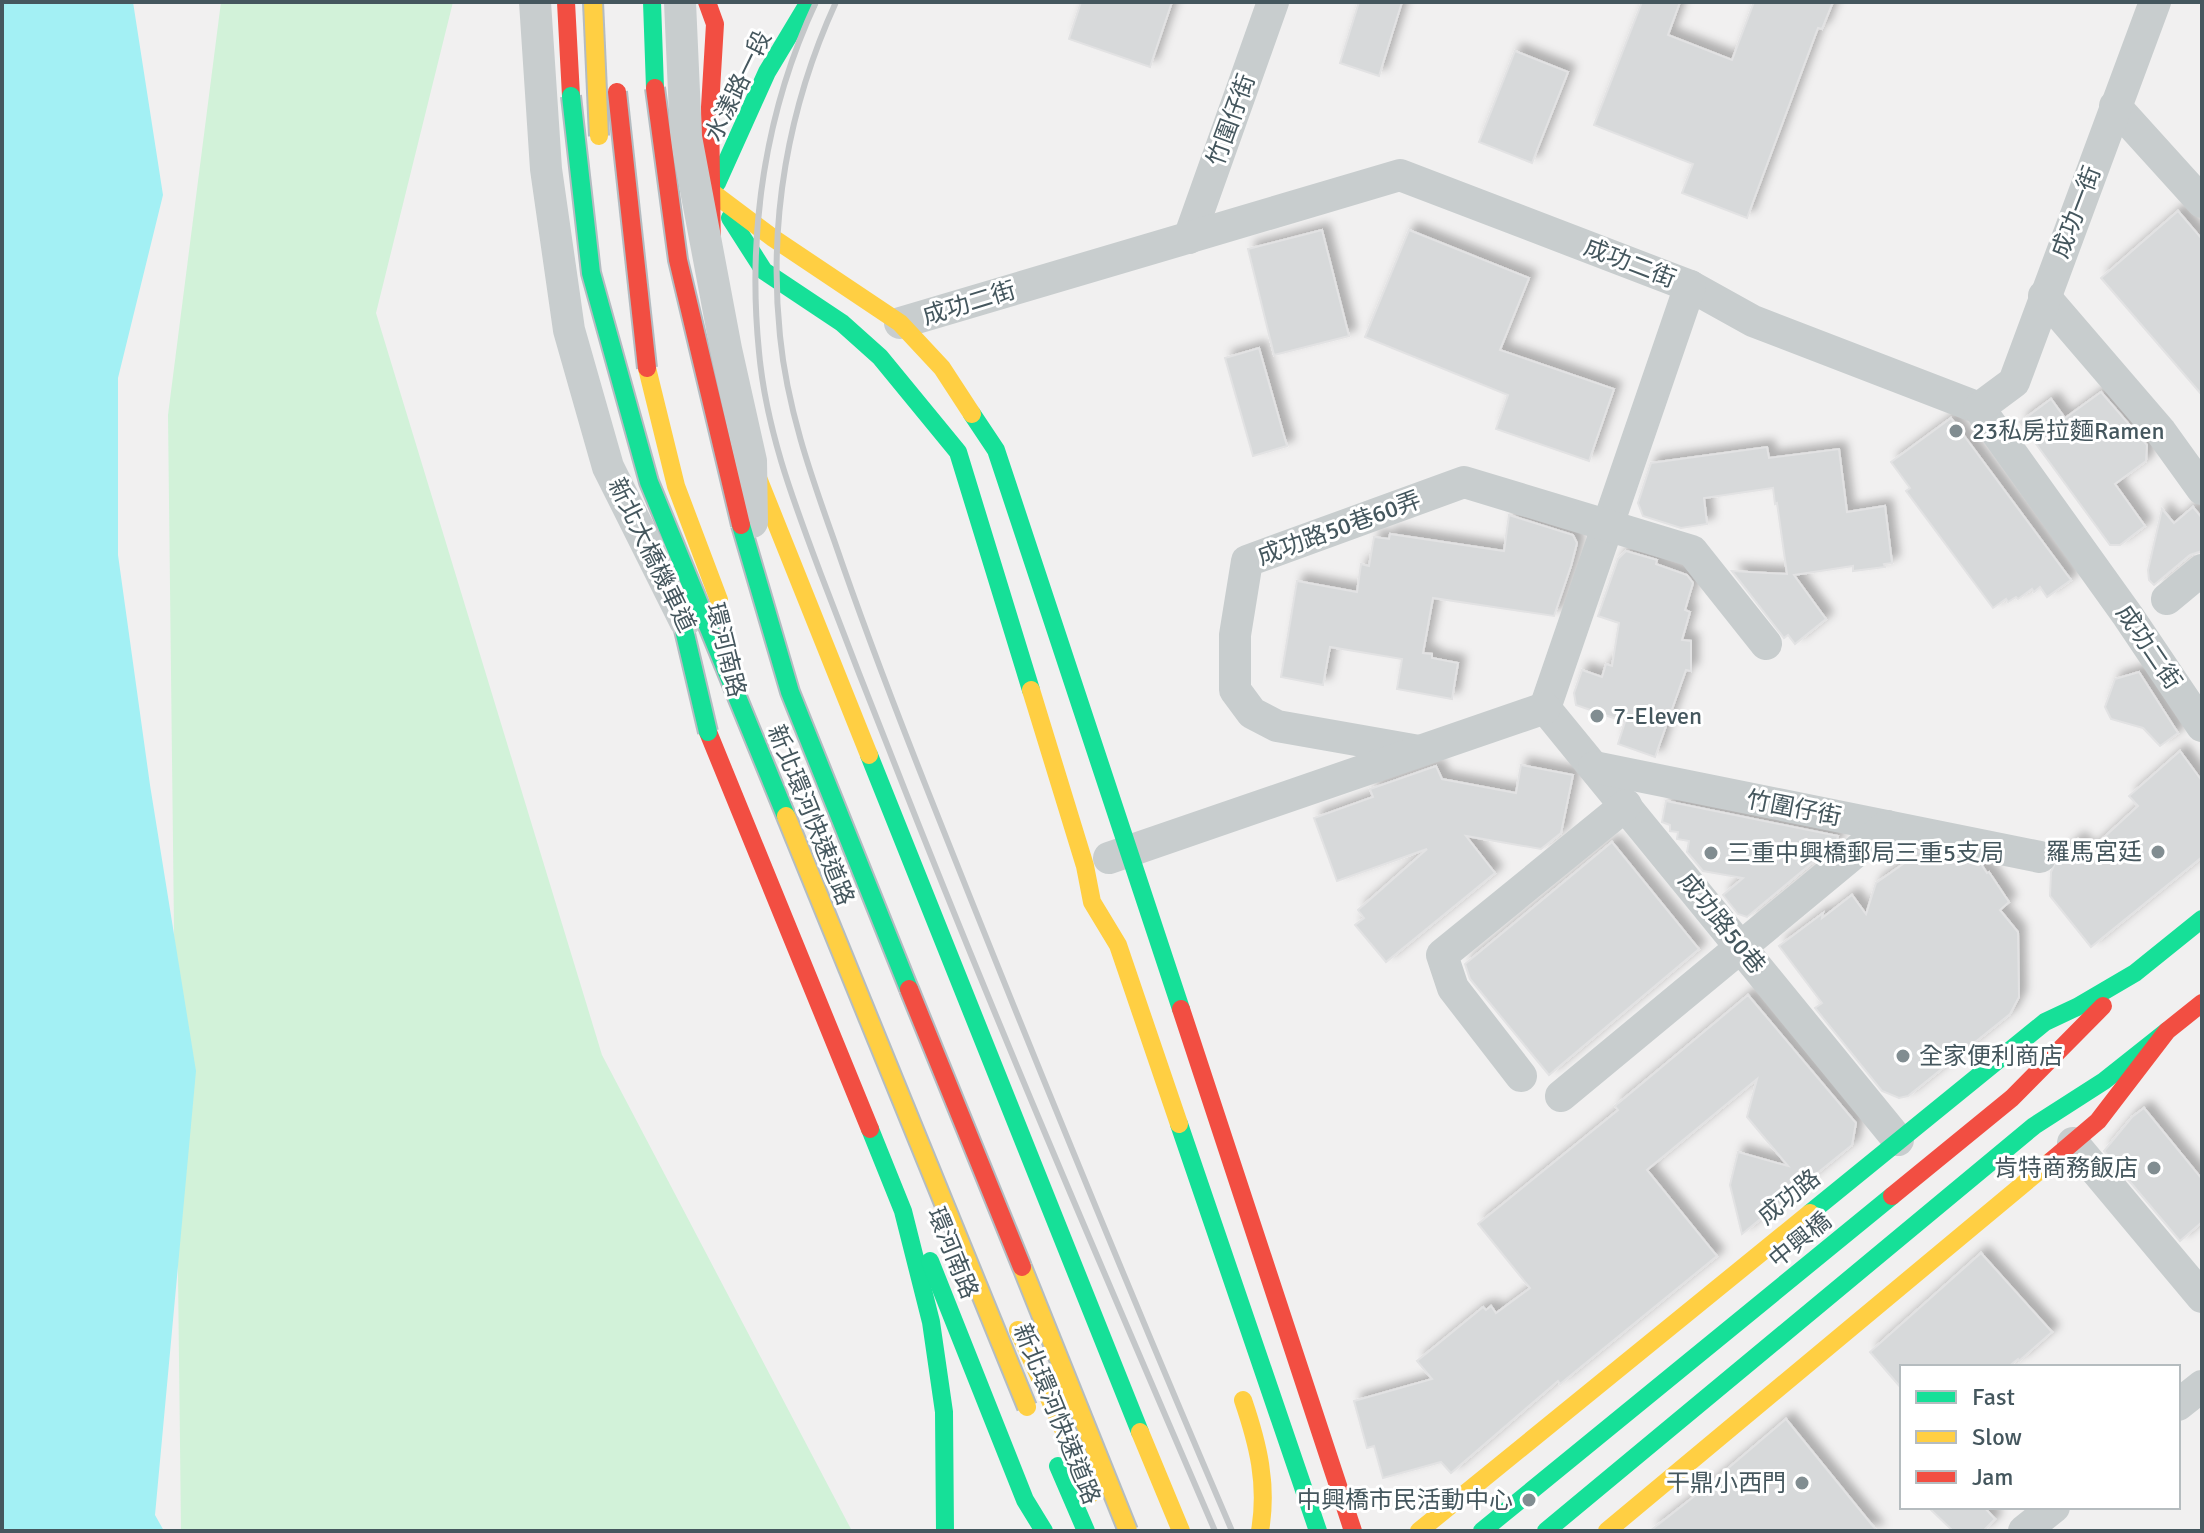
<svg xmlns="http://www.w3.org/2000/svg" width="2204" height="1533" viewBox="0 0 2204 1533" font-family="Signika,'Noto Sans TC',sans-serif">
	<defs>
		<filter id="shadow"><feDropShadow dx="7" dy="-7" stdDeviation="4" flood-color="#0004"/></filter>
	</defs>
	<rect width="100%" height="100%" fill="#f1f0f0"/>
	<path fill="#d2f2d9" d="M221,2H453L376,313L602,1055L852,1531H181L168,415Z"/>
	<path fill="#a3f0f4" d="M2,2H133L163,195L118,378V555L150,785L196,1071L155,1515L164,1531H2Z"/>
	<g fill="#d7d9da" stroke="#e2e2e3" stroke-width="2" filter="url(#shadow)">
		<path d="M1081,2H1172L1150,67L1069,39Z"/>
		<path d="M1359,2H1402L1379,76L1340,63Z"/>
		<path d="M1642,2H1680L1668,35L1732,60L1754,2H1833L1822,29L1818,28L1747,218L1682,193L1693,164L1594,125Z"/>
		<path d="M1515,51L1568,72L1532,163L1479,142Z"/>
		<path d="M2178,211L2202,239V395L2101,278Z"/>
		<path d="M1322,230L1349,336L1274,355L1248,249Z"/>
		<path d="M1409,230L1529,278L1500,350L1614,389L1589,461L1496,429L1508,395L1365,337Z"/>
		<path d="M1259,348L1287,446L1253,456L1225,358Z"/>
		<path d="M2101,392L2147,445L2146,461L2115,484L2145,526L2120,545H2110L2020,422L2051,399L2065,418Z"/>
		<path d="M1951,418L2071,580L2047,597L2040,587L2034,592L2032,589L2018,599L2016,597L2008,602L2006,599L1993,608L1906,491L1910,488L1891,462Z"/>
		<path d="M1767,447L1769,458L1839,449L1847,512L1885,506L1892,563L1884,564L1885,567L1853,571V566L1794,575L1826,619L1795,644L1788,635L1784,638L1732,571L1787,574L1777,503L1775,504L1773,488L1704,498L1707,524L1681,528L1643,516L1638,503L1651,463Z"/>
		<path d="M2193,507L2202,518V551L2190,555L2154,585L2149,580L2148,570L2162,509L2174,523Z"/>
		<path d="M1509,515L1573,535L1577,543L1571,566L1554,616L1433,598L1423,653L1432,654V658L1458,663L1452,699L1397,689L1402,659L1330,647L1323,685L1281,677L1297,581L1357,592L1361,564L1369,566L1374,537L1389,539L1390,534L1504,551Z"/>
		<path d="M1626,551L1657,560L1656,564L1687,575L1693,583L1685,610L1690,612L1682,640L1691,641V671L1686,670L1655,757L1618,744L1625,722L1576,705L1574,693L1582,670L1602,677L1606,664L1612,666L1619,623L1598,616L1618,559Z"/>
		<path d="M2139,672L2178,733L2160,746L2143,728L2111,719L2105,707L2115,679Z"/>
		<path d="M2180,751L2202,781V857L2091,947L2050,896L2051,872L2058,857L2078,839L2089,851L2138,806L2129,796Z"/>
		<path d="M1521,765L1573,775L1561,833L1541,849L1466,836L1495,873L1386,962L1355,925L1364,918L1358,910L1427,849L1337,881L1314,818L1373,797L1370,789L1436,766L1442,779L1516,793Z"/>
		<path d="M1666,801L1838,836L1836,843L1747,917L1738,914L1723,895L1743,878L1703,871L1687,852L1689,841L1677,839L1678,832L1670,831V825L1662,822Z"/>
		<path d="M1612,842L1699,949L1549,1075L1470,979L1465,964Z"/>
		<path d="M1916,851L1981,864L1987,873L1989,872L2009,902L2000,910L2018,932L2019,997L2010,1014L1908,1096L1899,1098L1882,1091L1815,1008L1822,1003L1779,946L1823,913L1822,918L1852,895L1866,914L1876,883L1916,855Z"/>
		<path d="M1748,995L1856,1123L1852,1145L1742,1234L1730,1185L1738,1152L1788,1166L1747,1117L1757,1079L1647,1170L1717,1256L1560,1384L1558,1381L1451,1473L1441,1462L1383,1478L1374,1446L1367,1448L1354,1401L1432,1379L1417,1361L1483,1307L1486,1310L1491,1306L1496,1313L1530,1288L1478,1224L1618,1110L1615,1106Z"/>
		<path d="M2144,1108L2202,1179V1222L2180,1241L2104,1151L2132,1117Z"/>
		<path d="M1981,1253L2052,1332L2019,1361L2018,1359L2008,1367H1902V1389L1870,1352Z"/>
		<path d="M1786,1419L1877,1531H1650L1706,1487Z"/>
		<path d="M1928,1507H1984L1995,1519L1983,1531H1953Z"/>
	</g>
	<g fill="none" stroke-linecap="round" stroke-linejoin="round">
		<g stroke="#c8cdce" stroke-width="32">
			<path d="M2115,106L2202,202"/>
			<path d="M1189,238L1273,2"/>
			<path d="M2044,296L2161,432L2202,489"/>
			<path d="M900,323L1400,175L1690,286L1753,321L1979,408L2128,616L2202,726"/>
			<path d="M1979,408L2014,382L2155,2"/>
			<path d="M2167,599L2202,570"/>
			<path d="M1545,708L1898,1140"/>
			<path d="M1545,708L1690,286"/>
			<path d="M1419,751L1277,726L1252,713L1235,690V635L1247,561L1464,482L1692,551L1766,644"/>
			<path d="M1594,767L2040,857"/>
			<path d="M1109,858L1545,708"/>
			<path d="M1521,1076L1453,988L1442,955L1626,805"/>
			<path d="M1561,1096L1887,826"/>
			<path d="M2073,1143L2202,1297"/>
			<path d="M2178,1405L2202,1386"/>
			<path d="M2024,1531L2054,1507"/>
		</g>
		<g stroke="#16e098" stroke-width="18">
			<path d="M652,2L655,88"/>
			<path d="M717,183L767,72L809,2"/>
			<path d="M730,218L764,271L842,323L880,357L958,452L1031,690"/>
			<path d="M972,414L996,450L1181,1009"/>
			<path d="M869,755L1140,1432"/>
			<path d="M1179,1124L1318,1531"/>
			<path d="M870,1129L903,1211L931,1322L944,1412L945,1531"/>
			<path d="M1810,1213L2045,1022L2077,1007L2135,973L2202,919"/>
			<path d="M930,1261L1025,1500L1044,1531"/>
			<path d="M1058,1466L1086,1531"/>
			<path d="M1482,1531L1892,1196"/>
			<path d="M1546,1531L2034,1126L2104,1081L2167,1031"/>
		</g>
		<g stroke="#ffcf43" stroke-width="18">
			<path d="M713,193L773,238L900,323L942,368L972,414"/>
			<path d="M647,368L676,486L719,600"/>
			<path d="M746,448L869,755"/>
			<path d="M1031,690L1085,866L1092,902L1118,945L1179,1124"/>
			<path d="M1018,1330L1092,1493"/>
			<path d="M1243,1400C1258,1444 1268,1484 1260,1531"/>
			<path d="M1140,1432L1181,1531"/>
			<path d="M1419,1531L1810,1213"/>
			<path d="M1607,1531L2051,1161"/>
		</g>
		<g stroke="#f24e42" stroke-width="18">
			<path d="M566,2L571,96"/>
			<path d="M707,2L715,24L710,107L712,254"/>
			<path d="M708,732L870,1129"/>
			<path d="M1181,1009L1353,1531"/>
			<path d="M2051,1161L2098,1121L2167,1031L2202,1003"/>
			<path d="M1892,1196L2012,1098L2103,1006"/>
		</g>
		<g stroke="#c4c7c9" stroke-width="6">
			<path d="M816,2C765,111 747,233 759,352C766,429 793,500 820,572C842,630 865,689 888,747C991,1011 1103,1271 1215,1531"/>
			<path d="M836,2C788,107 768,221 780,336C787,407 810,473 834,540C862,622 893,703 925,784C1024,1034 1126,1284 1232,1531"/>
		</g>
		<g stroke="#b4bcc1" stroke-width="22" stroke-linecap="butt">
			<g id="fast-bridge">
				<path d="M571,96L591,273L649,482L786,816"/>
				<path d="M741,525L790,692L909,989"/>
				<path d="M681,617L708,732"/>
			</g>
		</g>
		<g stroke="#b4bcc1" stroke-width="22" stroke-linecap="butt">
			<g id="slow-bridge">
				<path d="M593,2L599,136"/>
				<path d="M786,816L1027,1407"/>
				<path d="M1022,1267L1128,1531"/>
			</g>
		</g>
		<g stroke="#b4bcc1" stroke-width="22" stroke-linecap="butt">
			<g id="jam-bridge">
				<path d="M655,88L678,260L741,525"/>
				<path d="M617,92L647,368"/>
				<path d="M909,989L1022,1267"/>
			</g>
		</g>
		<g stroke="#c8cdce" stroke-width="32">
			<path d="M535,2L546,169L569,330L608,467L685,621"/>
			<path d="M680,2L686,137L726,349L751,461L752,522"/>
		</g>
		<use href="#fast-bridge" stroke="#16e098" stroke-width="18"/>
		<use href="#slow-bridge" stroke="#ffcf43" stroke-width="18"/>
		<use href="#jam-bridge" stroke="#f24e42" stroke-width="18"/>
	</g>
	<g fill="#818d91" stroke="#fff" stroke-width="3">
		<circle cx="1956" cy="431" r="8"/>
		<circle cx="1597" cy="716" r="8"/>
		<circle cx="2158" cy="852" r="8"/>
		<circle cx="1711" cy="853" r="8"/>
		<circle cx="1903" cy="1056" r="8"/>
		<circle cx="2154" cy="1168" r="8"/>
		<circle cx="1802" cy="1483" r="8"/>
		<circle cx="1529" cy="1500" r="8"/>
	</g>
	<g text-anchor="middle" stroke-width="6" stroke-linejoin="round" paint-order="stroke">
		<g font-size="24" fill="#45575e" stroke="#fff">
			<text transform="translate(738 86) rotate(-64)" y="8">水漾路一段</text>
			<text transform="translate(1231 120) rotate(-70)" y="8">竹圍仔街</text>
			<text transform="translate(2076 212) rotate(-69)" y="8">成功一街</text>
			<text transform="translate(1630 263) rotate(21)" y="8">成功二街</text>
			<text transform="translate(969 303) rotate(-17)" y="8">成功二街</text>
			<text transform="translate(1339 528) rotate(-20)" y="8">成功路50巷60弄</text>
			<text transform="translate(652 555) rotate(64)" y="8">新北大橋機車道</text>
			<text transform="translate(2149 647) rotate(56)" y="8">成功二街</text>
			<text transform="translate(726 650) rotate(76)" y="8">環河南路</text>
			<text transform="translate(1794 808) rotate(11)" y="8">竹圍仔街</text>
			<text transform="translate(811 815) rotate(68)" y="8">新北環河快速道路</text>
			<text transform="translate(1722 923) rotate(51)" y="8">成功路50巷</text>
			<text transform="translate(1789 1197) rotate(-39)" y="8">成功路</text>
			<text transform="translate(1800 1240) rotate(-39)" y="8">中興橋</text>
			<text transform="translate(953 1253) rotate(68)" y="8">環河南路</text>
			<text transform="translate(1057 1414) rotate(68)" y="8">新北環河快速道路</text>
		</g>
		<g font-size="24" fill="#45575e" stroke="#fff" text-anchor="start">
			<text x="1972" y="439">23私房拉麵Ramen</text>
			<text x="1613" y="724">7-Eleven</text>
			<text x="2142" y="860" text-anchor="end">羅馬宮廷</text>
			<text x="1727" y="861">三重中興橋郵局三重5支局</text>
			<text x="1919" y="1064">全家便利商店</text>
			<text x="2138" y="1176" text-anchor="end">肯特商務飯店</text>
			<text x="1786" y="1491" text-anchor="end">干鼎小西門</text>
			<text x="1513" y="1508" text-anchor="end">中興橋市民活動中心</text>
		</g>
	</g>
	<rect width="2204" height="1533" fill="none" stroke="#45575e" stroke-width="8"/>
	<rect x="1900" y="1365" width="280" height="144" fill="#ffffff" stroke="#b5bcbf" stroke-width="2"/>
	<rect x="1916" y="1391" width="40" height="12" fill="#16e098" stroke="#b5bcbf" stroke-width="2"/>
	<text x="1972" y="1405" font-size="24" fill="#45575e">Fast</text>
	<rect x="1916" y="1431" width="40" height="12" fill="#ffcf43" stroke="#b5bcbf" stroke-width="2"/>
	<text x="1972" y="1445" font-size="24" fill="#45575e">Slow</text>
	<rect x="1916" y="1471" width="40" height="12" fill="#f24e42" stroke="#b5bcbf" stroke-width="2"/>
	<text x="1972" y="1485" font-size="24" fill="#45575e">Jam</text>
</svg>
